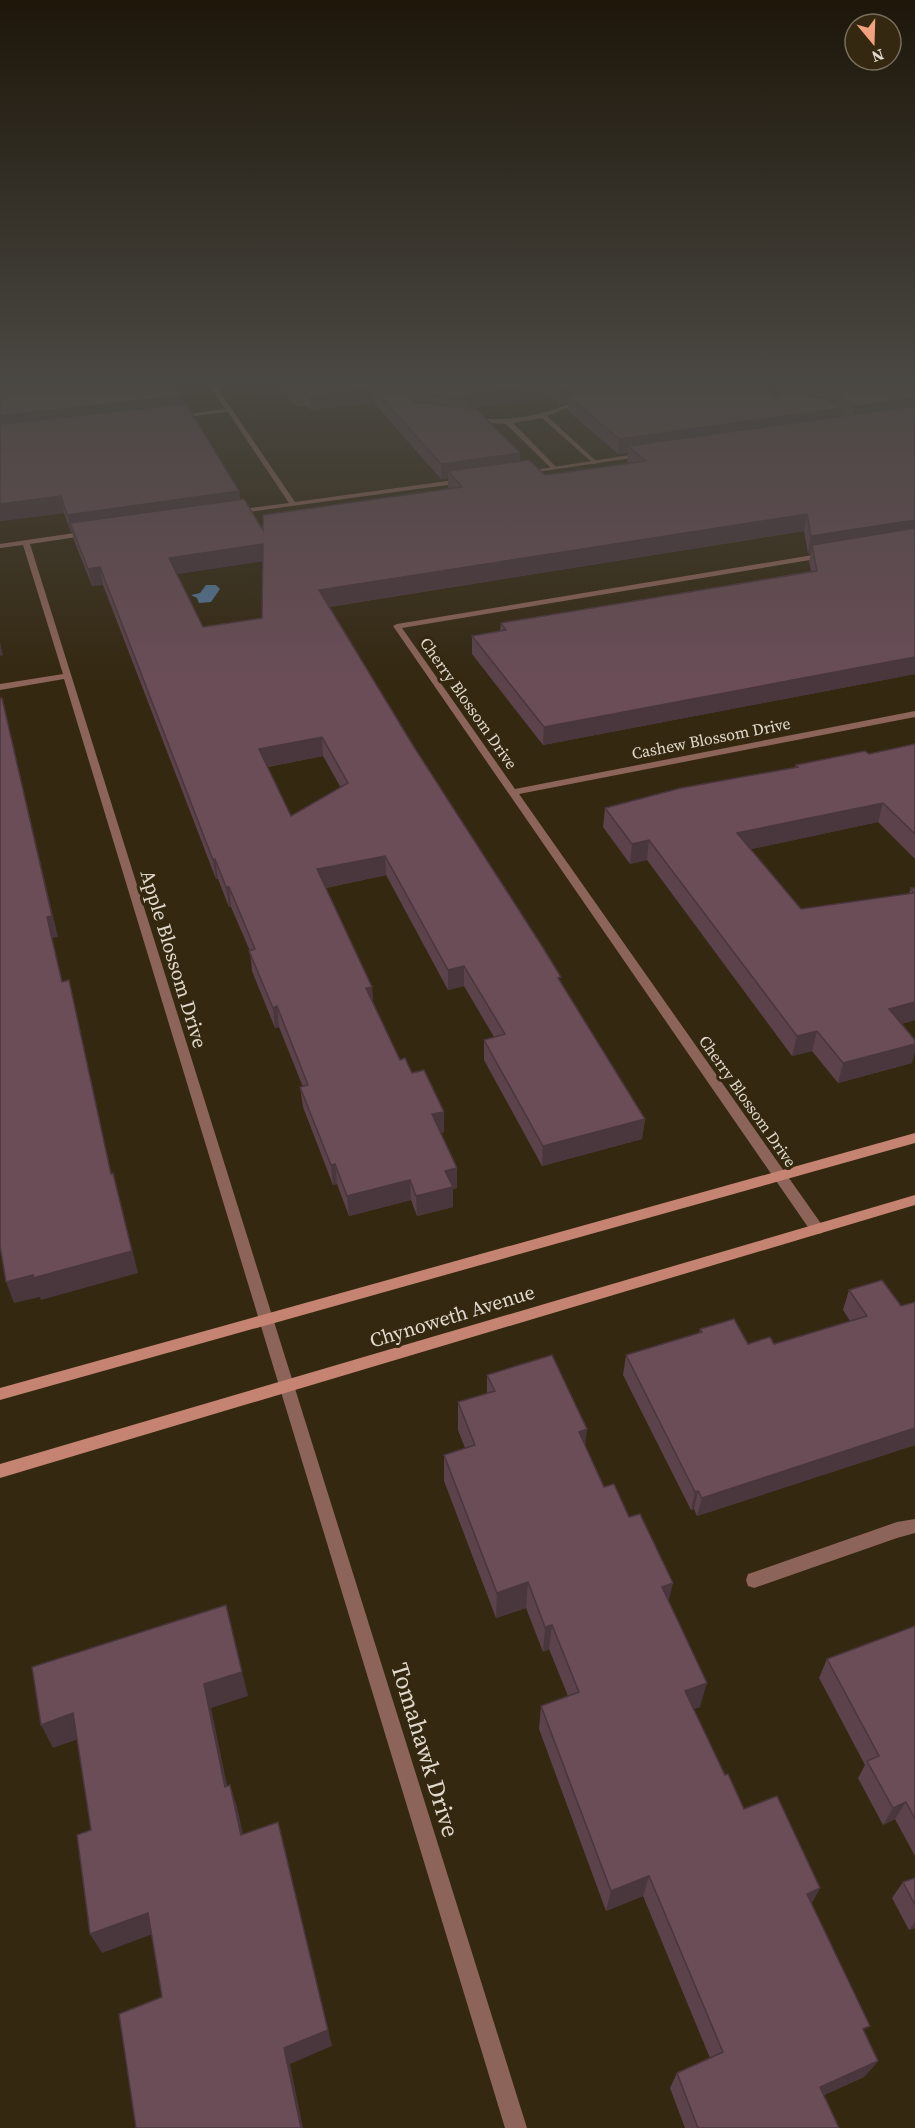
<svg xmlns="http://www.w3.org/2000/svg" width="915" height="2128" viewBox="0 0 915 2128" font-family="'Source Serif 4',serif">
	<rect width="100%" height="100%" fill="#342811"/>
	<path fill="#547798" d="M206,585H216L220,589L211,602L199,603L197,598L191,595L200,593Z"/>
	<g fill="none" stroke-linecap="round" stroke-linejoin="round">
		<path fill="#8d6459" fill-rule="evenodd" d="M580,400L585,401L547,416L596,461V463L594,464L542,418L513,423L556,467V469H552L506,424L474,422L471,420L474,418C515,422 542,415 580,400Z"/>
		<g fill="#8d6459" fill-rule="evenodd">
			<path d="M208,383H214L295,502L462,479L465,481L462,483L233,514V510H236L289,503L228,412L177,418L174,416L225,409Z"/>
			<path d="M643,453L646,455L645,456L524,474L521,472Z"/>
			<path d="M88,531H91V535L30,544L527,2128H505L64,679L0,690V684L63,674L23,545L0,548V544Z"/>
			<path d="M825,553H828V557L402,628L515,789L915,711V717L519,794L822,1225L824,1229L822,1233L817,1234L812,1233L393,626L397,624Z"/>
			<path d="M915,1519V1533L897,1538L754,1588L748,1586L746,1580L748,1574L754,1572L897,1522Z"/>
		</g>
		<g fill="#c58472" fill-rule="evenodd">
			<path d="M915,1133V1143L0,1400V1388Z"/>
			<path d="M915,1195V1205L0,1478V1464Z"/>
		</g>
	</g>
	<g fill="#5b424b" fill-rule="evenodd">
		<path d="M278,383H755L775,396V383H915V674L543,745L472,654V636L500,631L501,623L811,571L809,562L811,553L808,554L804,531L329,607L414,747L645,1119L642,1139L542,1166L484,1060V1040L494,1037L464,986L448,990L386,875L326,888L372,987L373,1003L400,1060L412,1073L444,1132L441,1133L457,1188L453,1189V1207L417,1216L411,1200L349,1216L337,1184L333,1185L303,1107L300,1087H303L279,1027L275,1028L252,971L250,951L231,907H229L218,879H216L103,585L92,586L74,540L72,532H71L64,513L0,521L182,404L239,491L240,500L263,530L449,489L448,487V478L441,479L374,403L311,410L308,407L294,405ZM552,398L560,405L568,402V411L618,454L628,453L627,462L629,463L545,475L520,461L472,408ZM263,561L262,618L203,627L177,574ZM323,756L341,788L291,816L268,767Z"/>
		<path d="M915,744V859L878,822L751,849L801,909L909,894L911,888H915V1020L901,1024L912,1063L838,1083L812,1051L792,1056L647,860L630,864L603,827L605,808L795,768L796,765L869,754Z"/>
		<path d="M849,1290L901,1306L915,1302V1445L697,1516L694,1509L691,1510L623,1375L626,1355L699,1333L700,1329L748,1344H774L850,1321L843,1310Z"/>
		<path d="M487,1375L585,1445L604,1487L669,1602L700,1707L693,1709L725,1775L744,1809L820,1888L811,1904L864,2032L878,2061L864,2077L824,2095L839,2128H685L670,2088L677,2073L710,2058L643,1896L606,1911L539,1729L541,1706L568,1696L549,1649L543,1652L526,1608L496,1618L444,1481V1455L465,1448L458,1430V1402L487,1393Z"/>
		<path d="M915,1626V1856L895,1819L883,1825L858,1778L865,1765L819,1678L827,1659Z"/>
		<path d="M915,1878V1928L909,1930L892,1898L903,1882Z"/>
	</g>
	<g fill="#4a363d">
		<path d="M553,383L552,398L467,409V399L462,395Z"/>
		<path d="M579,383H613L568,396V402L560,405L561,390Z"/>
		<path d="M373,388L374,403L311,410L310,396Z"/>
		<path d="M181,396L183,411L0,432V416Z"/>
		<path d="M915,398V413L852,422L855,406Z"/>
		<path d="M843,408L840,423L628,446V453L618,454L619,439Z"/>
		<path d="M520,453V468L448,471V478L441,479V464Z"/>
		<path d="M239,491L241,508L70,523L72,532H71L67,515Z"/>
		<path d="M61,496L64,513L0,521V504Z"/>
		<path d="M807,514L804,531L320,608L319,590Z"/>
		<path d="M915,520V537L812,545L811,553L808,554L811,536Z"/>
		<path d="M263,544L265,561L172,575L169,558Z"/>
		<path d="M100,567L103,585L92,586L88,569Z"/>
		<path d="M0,642L3,655L0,656Z"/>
		<path d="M915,657V674L543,745L544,727Z"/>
		<path d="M2,698L58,937L52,938L47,917Z"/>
		<path d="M322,737L323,756L261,768L259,749Z"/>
		<path d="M883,803L878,822L734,853L737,833Z"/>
		<path d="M649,840L647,860L630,864L632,844Z"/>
		<path d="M385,856L386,875L319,889L317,869Z"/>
		<path d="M215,859L218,879H216L213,860Z"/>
		<path d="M226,887H229L231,907H229Z"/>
		<path d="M464,966V986L448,990V970Z"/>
		<path d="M69,980L74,1002L116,1195L111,1174Z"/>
		<path d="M372,987L373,1007L366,988Z"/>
		<path d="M915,1002V1020L883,1029L889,1009Z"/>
		<path d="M277,1006L279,1027L275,1028L273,1008Z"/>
		<path d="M817,1031L812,1051L792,1056L797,1036Z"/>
		<path d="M915,1044V1052L912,1063L838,1083L843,1063Z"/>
		<path d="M444,1112V1132L432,1135V1114Z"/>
		<path d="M645,1119L642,1139L542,1166L543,1146Z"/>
		<path d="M335,1164L337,1184L333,1185L331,1165Z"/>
		<path d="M457,1168V1188L453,1189V1207L417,1216L416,1196L445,1171Z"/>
		<path d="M113,1173L138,1273L41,1300L40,1297L14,1303L6,1282Z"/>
		<path d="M410,1180L411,1200L349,1216L347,1196Z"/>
		<path d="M915,1428V1445L697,1516L702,1498Z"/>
		<path d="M587,1429L584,1456L579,1432Z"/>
		<path d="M698,1491L694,1509L691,1510L695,1492Z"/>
		<path d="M528,1582L526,1608L496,1618L497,1593Z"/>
		<path d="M673,1583L667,1608L662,1587Z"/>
		<path d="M552,1625L549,1649L543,1652L545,1627Z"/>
		<path d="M232,1630L248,1696L211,1708L232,1809L225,1787L204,1684Z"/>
		<path d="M707,1683L700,1707L678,1715L685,1691Z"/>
		<path d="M73,1713L84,1737L53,1748L41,1725Z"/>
		<path d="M230,1785L237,1807L248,1856L241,1835Z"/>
		<path d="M906,1802L895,1819L883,1825L893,1808Z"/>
		<path d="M278,1822L332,2046L290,2064L303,2128H301L284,2048Z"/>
		<path d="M649,1876L643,1896L606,1911L611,1891Z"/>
		<path d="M820,1888L809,1908L807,1894Z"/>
		<path d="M148,1913L158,1932L102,1953L90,1934Z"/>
		<path d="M915,1922V1928L909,1930Z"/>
		<path d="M878,2061L864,2077L808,2102L820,2087Z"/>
	</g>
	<g fill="#6a4d57" stroke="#4a363d" stroke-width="1.5" fill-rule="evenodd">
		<path d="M0,383H173L181,396L0,416Z"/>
		<path d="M288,383H397L415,402L476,409L520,453L441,464L373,388L310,396L307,392L293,390Z"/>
		<path d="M410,383H579L561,390L553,383L462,395L467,399L421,394Z"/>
		<path d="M600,383H755L778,398L777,383H788L806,395L827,399L843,408L619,439L568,396Z"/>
		<path d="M804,383H915V398L855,406L833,391L812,388Z"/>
		<path d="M186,404L239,491L67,515L61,496L0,504V424Z"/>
		<path d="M915,406V520L811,536L807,514L319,590L414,747L542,946L561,977L558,978L645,1119L543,1146L484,1040L505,1034L464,966L448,970L385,856L317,869L372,987L366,988L400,1060L405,1058L412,1073L424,1070L444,1112L432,1114L457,1168L445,1171L453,1187L416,1196L410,1180L347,1196L335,1164L331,1165L300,1087L308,1085L277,1006L273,1008L249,951L255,949L229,887H226L215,859L213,860L100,567L88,569L70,523L244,499L263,530V515L462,487L448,471L529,460L545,475L554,474L646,461L628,446ZM263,544L262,618L203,627L169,558ZM322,737L348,783L291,816L259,749Z"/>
		<path d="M915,528V657L544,727L472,636L506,630L501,623L817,571L812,545Z"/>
		<path d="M0,698H2L52,916L47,917L62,982L69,980L111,1174L113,1173L132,1251L33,1278V1275L6,1282L0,1246Z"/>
		<path d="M915,744V834L883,803L737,833L801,909L914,893L911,888H915V1002L889,1009L915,1040V1044L843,1063L817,1031L797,1036L649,840L632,844L605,808L681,788L798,767L796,765L865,751L869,754Z"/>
		<path d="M882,1280L901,1306L915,1302V1428L702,1498L698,1491L695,1492L626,1355L702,1332L700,1329L734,1319L748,1344L770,1337L774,1344L867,1316L849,1290Z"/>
		<path d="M552,1355L587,1429L579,1432L604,1487L614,1484L629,1517L640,1514L673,1583L662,1587L707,1683L685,1691L725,1775L728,1774L744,1809L777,1796L820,1888L807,1894L870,2026L863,2029L878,2061L820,2087L839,2128H698L677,2073L723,2052L649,1876L611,1891L541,1706L579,1692L552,1625L545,1627L528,1582L497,1593L444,1455L475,1445L458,1402L495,1391L487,1375Z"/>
		<path d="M226,1605L242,1672L204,1684L225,1787L230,1785L241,1835L278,1822L328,2030L284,2048L301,2128H136L119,2014L162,1997L148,1913L90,1934L77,1835L91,1830L73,1713L41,1725L32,1667Z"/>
		<path d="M915,1626V1819L906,1802L893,1808L867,1761L879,1756L827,1659Z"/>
		<path d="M915,1878V1905L903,1882Z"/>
	</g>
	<linearGradient id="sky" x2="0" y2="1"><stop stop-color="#1d1609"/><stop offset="0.56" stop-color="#4a4843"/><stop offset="1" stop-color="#4a4843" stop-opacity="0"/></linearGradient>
	<rect width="915" height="681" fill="url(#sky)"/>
	<g text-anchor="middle" stroke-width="6" stroke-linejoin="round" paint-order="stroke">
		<g font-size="16" fill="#e1dacd" stroke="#342811">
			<text transform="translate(469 703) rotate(55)" y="6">Cherry Blossom Drive</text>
			<text transform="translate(711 738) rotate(-11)" y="6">Cashew Blossom Drive</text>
			<text transform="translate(748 1101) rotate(55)" y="6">Cherry Blossom Drive</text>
		</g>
		<g font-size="20" fill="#e1dacd" stroke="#342811">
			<text transform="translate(174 959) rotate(73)" y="7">Apple Blossom Drive</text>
			<text transform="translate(452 1316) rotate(-17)" y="7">Chynoweth Avenue</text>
		</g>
		<g font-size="24" fill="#e1dacd" stroke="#342811">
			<text transform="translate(425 1750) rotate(73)" y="8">Tomahawk Drive</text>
		</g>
	</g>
	<g transform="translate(873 42) rotate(161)"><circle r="28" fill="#342811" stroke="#796f5c" stroke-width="1.5"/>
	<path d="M0-4.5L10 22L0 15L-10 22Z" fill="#f2a17e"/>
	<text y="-9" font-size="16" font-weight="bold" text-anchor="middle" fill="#e1dacd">N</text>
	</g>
</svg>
